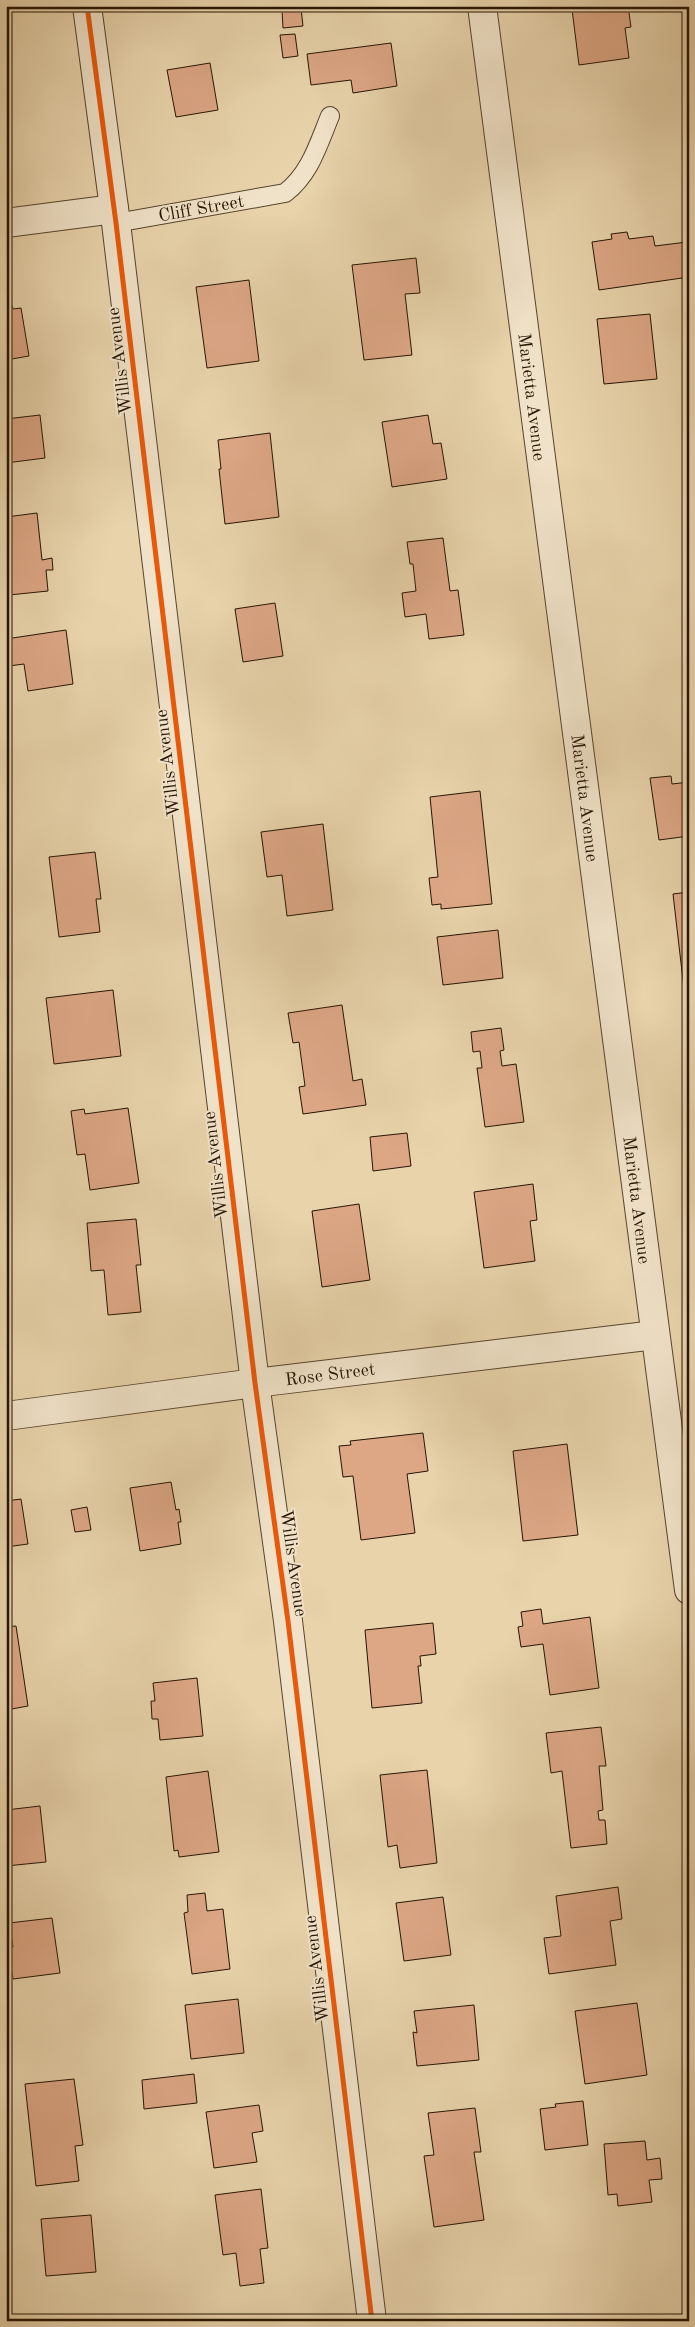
<svg xmlns="http://www.w3.org/2000/svg" width="695" height="2327" viewBox="0 0 695 2327" font-family="'Old Standard TT',serif">
	<rect width="100%" height="100%" fill="#e8d3ab"/>
	<filter id="stains"><feTurbulence type="fractalNoise" baseFrequency=".004" numOctaves="4"/><feColorMatrix values="0 0 0 0 .2 0 0 0 0 .09 0 0 0 0 .02 0 0 0 .5 -.17"/></filter>
	<radialGradient id="worn" r=".72"><stop offset=".6" stop-color="#630" stop-opacity="0"/><stop offset="1" stop-color="#630" stop-opacity=".3"/></radialGradient>
	<g fill="#dda786" stroke="#261503">
		<path d="M566,6H628L631,27L625,28L629,58L579,65L572,9L566,10Z"/>
		<path d="M301,8L303,26L283,28L282,10Z"/>
		<path d="M295,34L298,56L283,58L280,35Z"/>
		<path d="M391,43L397,86L353,93L351,80L311,85L307,54Z"/>
		<path d="M210,63L218,110L176,117L167,70Z"/>
		<path d="M627,232L629,239L653,236L655,246L687,242L689,277L599,290L592,242L612,239L611,234Z"/>
		<path d="M416,258L420,293L405,294L412,355L364,360L352,265Z"/>
		<path d="M249,280L259,361L207,368L196,287Z"/>
		<path d="M12,305L13,309L21,308L29,356L6,360V306Z"/>
		<path d="M650,314L657,379L604,384L597,319Z"/>
		<path d="M40,415L45,458L6,463V419Z"/>
		<path d="M428,415L433,444L441,443L447,479L392,487L382,422Z"/>
		<path d="M270,433L279,517L225,524L219,469H221L218,440Z"/>
		<path d="M37,513L42,560L52,558L53,570H46L48,591L9,595L8,585H6V517Z"/>
		<path d="M443,538L450,591L458,590L464,635L429,639L426,614L405,617L402,593L416,591L413,564H410L407,542Z"/>
		<path d="M275,603L283,656L243,662L235,609Z"/>
		<path d="M66,630L73,684L28,691L24,664L9,666L6,639Z"/>
		<path d="M671,776L672,784L689,782V836L659,840L650,778Z"/>
		<path d="M480,791L492,904L441,909V904L432,905L429,878L438,877L430,797Z"/>
		<path d="M323,824L333,910L287,916L282,875L267,877L261,832Z"/>
		<path d="M95,852L101,899H96L100,932L59,937L49,857Z"/>
		<path d="M689,892V1015H687L673,894Z"/>
		<path d="M498,930L503,978L443,985L437,937Z"/>
		<path d="M113,990L121,1056L54,1064L46,998Z"/>
		<path d="M342,1005L353,1081L362,1079L366,1105L303,1114L299,1087L305,1086L299,1042L293,1043L288,1013Z"/>
		<path d="M501,1028L504,1050L500,1051L502,1066L516,1064L524,1122L485,1127L477,1068H482L480,1051L473,1052L471,1032Z"/>
		<path d="M128,1108L139,1183L90,1190L85,1154L77,1155L71,1111L84,1109L85,1114Z"/>
		<path d="M407,1133L411,1166L373,1171L370,1137Z"/>
		<path d="M533,1184L537,1220L530,1221L535,1261L484,1268L474,1192Z"/>
		<path d="M359,1204L370,1280L322,1287L312,1211Z"/>
		<path d="M136,1219L141,1265H136L141,1312L108,1315L104,1270L91,1271L87,1223Z"/>
		<path d="M423,1433L428,1471L407,1474L415,1533L361,1540L353,1476L343,1477L339,1446L351,1445L350,1441Z"/>
		<path d="M567,1444L578,1535L523,1541L513,1451Z"/>
		<path d="M171,1482L176,1510L179,1509L181,1522H178L181,1544L140,1551L130,1488Z"/>
		<path d="M21,1499L28,1544L6,1547V1501Z"/>
		<path d="M87,1507L91,1530L75,1532L71,1510Z"/>
		<path d="M541,1609L543,1624L590,1617L599,1688L550,1695L543,1644L521,1647L518,1627L523,1626L521,1612Z"/>
		<path d="M433,1623L436,1654L420,1656L421,1666H418L422,1703L372,1708L365,1630Z"/>
		<path d="M16,1626L28,1706L6,1710V1627Z"/>
		<path d="M197,1678L203,1736L160,1740L158,1719H152L151,1701H155L153,1683Z"/>
		<path d="M601,1727L606,1766H599L603,1810L598,1811L599,1820H605L607,1844L571,1848L562,1771L551,1773L546,1733Z"/>
		<path d="M427,1770L437,1863L400,1868L397,1845L388,1847L380,1775Z"/>
		<path d="M208,1771L219,1852L179,1857L178,1850L174,1851L166,1777Z"/>
		<path d="M40,1806L46,1862L6,1866V1810Z"/>
		<path d="M618,1887L622,1919L610,1921L616,1965L549,1974L544,1938L561,1936L556,1896Z"/>
		<path d="M205,1893L207,1911L223,1909L230,1969L192,1974L184,1913L188,1912L187,1895Z"/>
		<path d="M443,1897L451,1955L404,1961L396,1903Z"/>
		<path d="M52,1918L60,1973L13,1979L8,1948L13,1947L9,1923Z"/>
		<path d="M238,1999L244,2053L191,2059L185,2005Z"/>
		<path d="M637,2003L647,2075L585,2084L575,2011Z"/>
		<path d="M474,2005L479,2060L417,2066L413,2032L417,2033L414,2011Z"/>
		<path d="M194,2074L197,2103L144,2109L142,2080Z"/>
		<path d="M74,2079L83,2145L75,2146L79,2181L36,2186L25,2084Z"/>
		<path d="M583,2101L588,2145L545,2150L540,2109L556,2107L555,2104Z"/>
		<path d="M259,2105L263,2131L252,2133L257,2162L214,2168L206,2112Z"/>
		<path d="M475,2108L481,2152H474L484,2220L434,2227L424,2156L434,2155L428,2113Z"/>
		<path d="M645,2141L647,2160L660,2158L662,2179L649,2180L652,2202L618,2206L617,2194L608,2195L604,2144Z"/>
		<path d="M261,2189L268,2248L260,2249L264,2283L240,2286L236,2253L223,2255L215,2195Z"/>
		<path d="M91,2215L96,2272L46,2276L41,2219Z"/>
	</g>
	<g fill="none" stroke-linecap="round" stroke-linejoin="round">
		<g stroke="#56442d" stroke-width="20">
			<path id="service" d="M116,223L285,193C310,174 318,145 330,116"/>
		</g>
		<g stroke="#56442d" stroke-width="30">
			<g id="minor">
				<path d="M87,6L116,223L255,1383L288,1621L372,2321"/>
				<path d="M482,6L689,1590"/>
				<path d="M6,223L114,209"/>
				<path d="M6,1416L255,1383L655,1335"/>
			</g>
		</g>
		<use href="#service" stroke="#f0e2c8" stroke-width="18"/>
		<use href="#minor" stroke="#f0e2c8" stroke-width="28"/>
		<g stroke="#f0e2c8" stroke-width="8">
			<path id="cycleway" d="M87,6L116,223L255,1383L288,1621L372,2321"/>
		</g>
		<use href="#cycleway" stroke="#e8590c" stroke-width="5"/>
	</g>
	<g text-anchor="middle" stroke-width="4" stroke-linejoin="round" paint-order="stroke">
		<g font-size="18" fill="#261503" stroke="#f0e2c8">
			<text transform="translate(201 208) rotate(-10)" y="6">Cliff Street</text>
			<text transform="translate(119 361) rotate(-97)" y="6">Willis Avenue</text>
			<text transform="translate(532 397) rotate(83)" y="6">Marietta Avenue</text>
			<text transform="translate(167 763) rotate(-97)" y="6">Willis Avenue</text>
			<text transform="translate(585 798) rotate(83)" y="6">Marietta Avenue</text>
			<text transform="translate(215 1165) rotate(-97)" y="6">Willis Avenue</text>
			<text transform="translate(637 1200) rotate(83)" y="6">Marietta Avenue</text>
			<text transform="translate(330 1374) rotate(-7)" y="6">Rose Street</text>
			<text transform="translate(294 1563) rotate(82)" y="6">Willis Avenue</text>
			<text transform="translate(316 1969) rotate(-97)" y="6">Willis Avenue</text>
		</g>
	</g>
	<rect width="695" height="2327" fill="none" stroke="#e8d3ab" stroke-width="25"/>
	<rect x="8" y="8" width="680" height="2312" fill="none" stroke="#261503" stroke-width="2.5"/>
	<rect x="12" y="12" width="670" height="2302" fill="none" stroke="#261503"/>
	<rect width="100%" height="100%" filter="url(#stains)"/>
	<rect width="100%" height="100%" fill="url(#worn)"/>
</svg>
